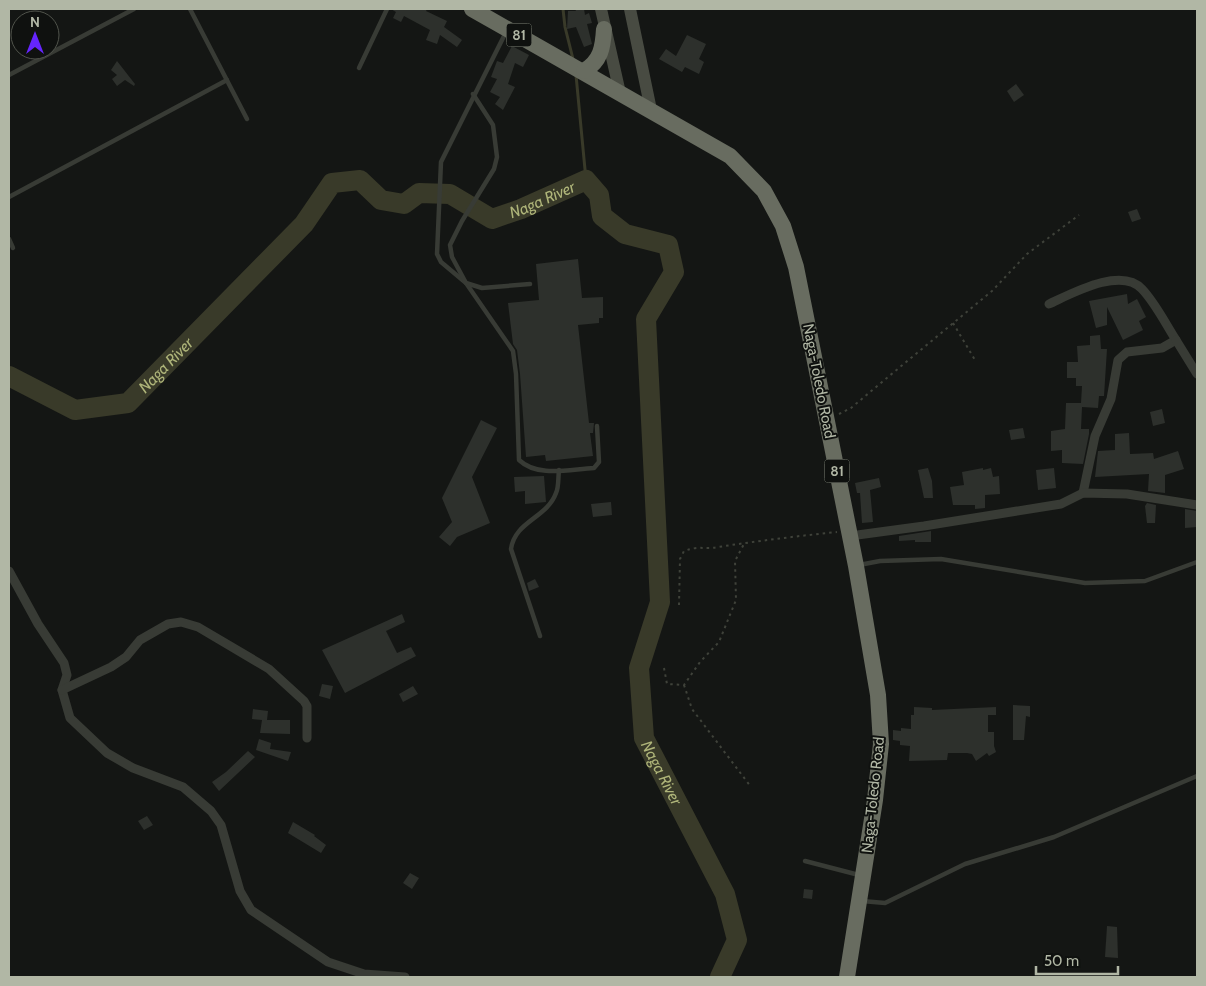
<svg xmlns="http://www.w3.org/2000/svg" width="1206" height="986" viewBox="0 0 1206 986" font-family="Cabin,sans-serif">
	<rect width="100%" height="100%" fill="#141614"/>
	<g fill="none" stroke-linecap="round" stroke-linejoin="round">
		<g stroke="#393a29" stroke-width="3">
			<path d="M563,9L565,27L573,59"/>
			<path d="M576,75L586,180"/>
		</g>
		<path stroke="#393a29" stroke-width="20" id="s1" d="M9,376L75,410L128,403L304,224L332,183L360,180L381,200L404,204L419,193L450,194L492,219L521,209L586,180L599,195L602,216L625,234L668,245L674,272L646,319L660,602L639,668L644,738L725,894L737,940L720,977"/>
	</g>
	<g fill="#2d302c">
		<path d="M391,9H427L426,11L447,21L444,27L462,40L457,47L440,35L437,44L426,40L430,30L404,16L401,22L393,18L396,12Z"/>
		<path d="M575,9H584L585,15L589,13L592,23L587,24L592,44L584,47L576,27L567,29L568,11H576Z"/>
		<path d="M687,35L706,44L699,59L704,62L699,74L685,67L682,72L659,59L666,49L676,56Z"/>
		<path d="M512,46L529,55L523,67L515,63L508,84L515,87L503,110L495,104L500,97L490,92L497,79L491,77L497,61L503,63Z"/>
		<path d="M117,61L135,84L134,86L125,80L117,86L112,79L117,75L111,70Z"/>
		<path d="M1016,84L1024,95L1014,102L1007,91Z"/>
		<path d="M1137,209L1141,219L1132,222L1128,212Z"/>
		<path d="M578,259L582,298L603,297V318H599V323L578,325L589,423H594L593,433H590L593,456L546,461L545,455L526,457L520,374L517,350L513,344L508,303L539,300L536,264Z"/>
		<path d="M1127,294L1128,304L1137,299L1146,317L1139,321L1143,330L1123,340L1107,307V325L1096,328L1089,301Z"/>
		<path d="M1100,335L1101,349H1107L1104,396H1099L1098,408L1082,407L1081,429H1089V434L1083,464L1062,463V450L1051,451V431L1065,429L1066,403H1081L1082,386H1076V378H1067V362H1078L1077,346L1090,345V336Z"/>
		<path d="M1162,409L1165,423L1153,426L1150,412Z"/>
		<path d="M481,420L497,428L472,477L490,523L457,537L450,546L439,537L452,522L442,498Z"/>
		<path d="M1023,428L1025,438L1011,440L1009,430Z"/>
		<path d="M1129,433L1130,454L1153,453L1154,459L1178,451L1184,469L1165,475V493L1148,491L1149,474L1095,477L1098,451L1115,450V434Z"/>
		<path d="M928,468L932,481L933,498H924L918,470Z"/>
		<path d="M983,468V470L991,468L993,477L999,476L1000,494L985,495V508L975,509V505H953L950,487L964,485L962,472Z"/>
		<path d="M1054,468L1056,488L1038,490L1036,470Z"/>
		<path d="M544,476L546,502L525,504V491L515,492L514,477Z"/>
		<path d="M879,478L881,487L870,490L873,522L862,523L860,493H857L855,483Z"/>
		<path d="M611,502L612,515L593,517L591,504Z"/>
		<path d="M1147,503L1156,505L1155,523H1147L1145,506Z"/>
		<path d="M1185,509L1197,511V527L1185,528Z"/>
		<path d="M931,531V542H915V540L899,541V536Z"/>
		<path d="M535,579L539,587L529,591L527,583Z"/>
		<path d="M402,614L405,622L386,631L397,653L411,647L416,656L345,693L322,650Z"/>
		<path d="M322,684L333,686L330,699L319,696Z"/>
		<path d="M413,686L418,694L403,702L399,694Z"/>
		<path d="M1013,705L1030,706V717L1026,716L1024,740H1013Z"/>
		<path d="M914,707L932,708V710L996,707V715H988V732H994V746L996,752L989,756L987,753L976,761L972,754L967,753H948L947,760L909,761L910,746L900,745V741L893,740V730L901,731V728L911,729V715H914Z"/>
		<path d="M253,709L268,711L267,720H290V734L260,733L262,720L252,719Z"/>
		<path d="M259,739L271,743L270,749L291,752L288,761L256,750Z"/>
		<path d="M248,751L255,757L219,791L212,782L226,772Z"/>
		<path d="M147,816L153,825L144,830L138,821Z"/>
		<path d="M293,822L315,835L314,836L326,845L321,853L288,833Z"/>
		<path d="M410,873L419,878L412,889L403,883Z"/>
		<path d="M804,889L813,890L812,899L803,898Z"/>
		<path d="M1107,926L1117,927L1118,958L1105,957Z"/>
	</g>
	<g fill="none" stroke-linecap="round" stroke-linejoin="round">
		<g stroke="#3f423a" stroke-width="2" stroke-dasharray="2.5 4" stroke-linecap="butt">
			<path d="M953,323L975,360"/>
			<path d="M839,414L851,408L888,377L992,291L1027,254L1079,215"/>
			<path d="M679,605L680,559L684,551C701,545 704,550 718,547C758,541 797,536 837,532"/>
			<path d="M664,668L667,684L684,685L700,662L719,642L736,600L735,561L745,542"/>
			<path d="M684,685L692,709L751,787"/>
		</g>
		<g stroke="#383b35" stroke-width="4.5">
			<path d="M190,9L247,119"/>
			<path d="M506,32L441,162L437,254L441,262L466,283L513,351L516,374L519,460C538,478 570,469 594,468L599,462L597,426"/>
			<path d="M359,68L387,9"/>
			<path d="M9,75L134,9"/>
			<path d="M473,94L493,125L497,157L494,169L462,221L450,245L452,257L466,283L482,288L530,284"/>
			<path d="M9,197L227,80"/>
			<path d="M9,239L13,248"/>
			<path d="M859,565L880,561L941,559L1085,583L1145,581L1197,562"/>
			<path d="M540,636L511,549C515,521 547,518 556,493C559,487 558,477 559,470"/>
			<path d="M805,861L859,875"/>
			<path d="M862,901L885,903L965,864L1054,837L1197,776"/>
		</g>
		<g stroke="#383b35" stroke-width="9">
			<path d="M1049,304C1071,294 1121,266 1142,289C1156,304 1165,323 1176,340L1162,348L1127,352L1118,360L1111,399L1095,436L1083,493"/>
			<path d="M1176,340L1197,374"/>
			<path d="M850,536L924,526L1061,504L1083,493L1127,494L1197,505"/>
			<path d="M9,571L38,624L64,663L67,675L62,690L70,718L107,753L133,768L183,787L211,811L221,825L240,891L251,910L328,962L364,974L405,977"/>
			<path d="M62,690L111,667L126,657L140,640L168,624L181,622L198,627L269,669L304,701L307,706V738"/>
		</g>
		<g stroke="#484b42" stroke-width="12">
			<path d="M601,9L620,93"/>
			<path d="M630,9L651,110"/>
		</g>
		<g stroke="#686c60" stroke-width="16">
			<path d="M472,9L730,156L764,191L783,226L796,267L856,566L878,695L881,744L875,800L847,977"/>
			<path d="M584,71C601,61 603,47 604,29"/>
		</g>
	</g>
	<g text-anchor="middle" stroke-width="4" stroke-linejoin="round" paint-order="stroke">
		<g fill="#0f110f" stroke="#808578" stroke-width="1">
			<rect x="506.5" y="23.5" width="25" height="23" rx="4"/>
			<rect x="824.5" y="459.5" width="25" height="23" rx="4"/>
		</g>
		<g font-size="14" font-weight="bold" fill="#b1b7a5">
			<text x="519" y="40">81</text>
			<text x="837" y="476">81</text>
		</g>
		<g font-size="15" fill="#b1b7a5" stroke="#0f110f">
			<text transform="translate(819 381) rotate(79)" y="5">Naga-Toledo Road</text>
			<text transform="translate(873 795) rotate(-84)" y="5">Naga-Toledo Road</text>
		</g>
		<g font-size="16" font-style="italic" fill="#aeb479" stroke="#0f110f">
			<text dy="6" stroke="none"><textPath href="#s1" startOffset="661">Naga River</textPath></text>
			<text dy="6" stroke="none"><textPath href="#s1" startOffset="181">Naga River</textPath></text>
			<text dy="6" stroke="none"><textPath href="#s1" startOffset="1368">Naga River</textPath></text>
		</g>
	</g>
	<rect width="1206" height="986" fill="none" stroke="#b1b7a5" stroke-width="20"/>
	<g transform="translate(35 35)"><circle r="24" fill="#0f110f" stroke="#50534b"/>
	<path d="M0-4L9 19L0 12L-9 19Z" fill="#6525fd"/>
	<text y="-8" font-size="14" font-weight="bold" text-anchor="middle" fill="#b1b7a5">N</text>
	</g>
	<path d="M1036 966v8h82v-8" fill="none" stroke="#b1b7a5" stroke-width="2.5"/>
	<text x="1044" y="966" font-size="15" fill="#b1b7a5" stroke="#0f110f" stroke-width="4" paint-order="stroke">50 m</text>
</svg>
